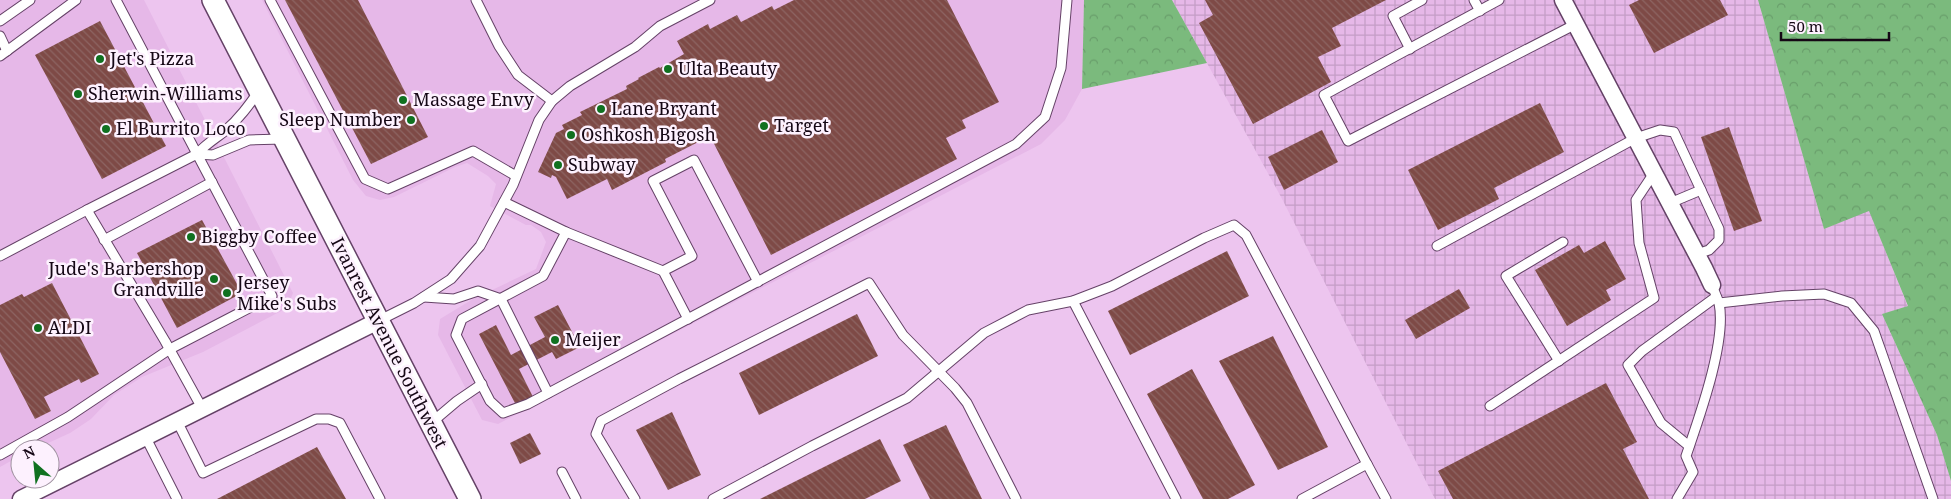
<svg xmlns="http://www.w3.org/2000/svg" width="1951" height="499" viewBox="0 0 1951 499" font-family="'Noto Serif',serif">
	<defs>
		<pattern id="industrial-grid" width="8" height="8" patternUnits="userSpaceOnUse" patternTransform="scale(1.25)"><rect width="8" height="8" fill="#e6b8e8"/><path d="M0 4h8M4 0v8" fill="none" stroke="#c49dc6"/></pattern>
		<pattern id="forest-crowns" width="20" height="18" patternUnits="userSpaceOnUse" patternTransform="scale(1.25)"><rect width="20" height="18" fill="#7bba7d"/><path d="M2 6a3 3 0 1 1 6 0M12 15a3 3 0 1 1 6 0" fill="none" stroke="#699e6b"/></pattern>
		<pattern id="building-back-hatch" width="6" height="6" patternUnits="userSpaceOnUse" patternTransform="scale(1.25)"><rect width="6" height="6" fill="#7e4a46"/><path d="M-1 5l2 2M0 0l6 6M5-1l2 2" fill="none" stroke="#8d6563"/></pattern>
	</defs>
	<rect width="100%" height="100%" fill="#edc5ef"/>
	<g fill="#e6b8e8">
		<path d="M0,0H144L293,293L287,308L203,352L142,377L114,395L91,419L70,433L35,449H20V456L0,467Z"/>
		<path d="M262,0H1084L1082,89L1065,120L1041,144L498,424L482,420L438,335L440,319L473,299L536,269L546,242L541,232L531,225H526L490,206L496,184L488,176L467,163L455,167L394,197L380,200L366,196L353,180Z"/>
	</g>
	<path fill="url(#industrial-grid)" d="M1172,0H1758L1824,229L1869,210L1908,307L1882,314L1937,435L1951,481V499H1435L1280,195Z"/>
	<g fill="url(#forest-crowns)">
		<path d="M1084,0H1172L1207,63L1082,89Z"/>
		<path d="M1758,0H1951V481L1937,435L1882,314L1908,306L1869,211L1824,229Z"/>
	</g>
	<g fill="url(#building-back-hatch)">
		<path d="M285,0H358L428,137L371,164Z"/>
		<path d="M794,0H947L999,102L962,120L966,128L946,138L957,159L771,255L710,136L665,159L666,162L612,190L607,179L567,199L556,177L552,175L551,178L538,172L556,133L564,129L562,125L582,115L580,112L627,89L626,86L639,79L638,78L659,67L660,68L684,54L677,41L708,24L710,29L737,15L741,22L772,6L774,10Z"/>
		<path d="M1205,0H1386L1332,28L1341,46L1318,57L1331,82L1253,124L1199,23L1213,15Z"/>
		<path d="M1639,0H1720L1728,15L1654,53L1629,5Z"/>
		<path d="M100,21L166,146L102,179L35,55Z"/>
		<path d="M1540,103L1564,152L1494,188L1499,199L1438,230L1408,170Z"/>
		<path d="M1729,127L1762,221L1734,231L1701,137Z"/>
		<path d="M1322,130L1338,162L1284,190L1268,157Z"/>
		<path d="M202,220L242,293L177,328L137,253Z"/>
		<path d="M1605,241L1626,279L1606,290L1611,300L1567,326L1535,270L1579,245L1584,253Z"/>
		<path d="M1227,251L1249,296L1130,355L1108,311Z"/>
		<path d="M52,283L99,374L81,383L79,379L44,397L51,411L35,419L0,352V305L22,294L24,297Z"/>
		<path d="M1459,289L1470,308L1416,339L1405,320Z"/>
		<path d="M558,305L580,347L556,359L552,352L519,369L534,399L517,407L479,334L496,325L511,355L545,337L534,317Z"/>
		<path d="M857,314L878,356L759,415L739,373Z"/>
		<path d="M1273,336L1328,447L1278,470L1219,361Z"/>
		<path d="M1192,369L1255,485L1228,499H1203L1147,394Z"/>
		<path d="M1606,383L1637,442L1623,449L1649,499H1453L1438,471Z"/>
		<path d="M672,412L701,475L668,490L636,430Z"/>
		<path d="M946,425L982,499H930L903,445Z"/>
		<path d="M530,433L541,454L520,464L510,443Z"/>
		<path d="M880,439L901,481L865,499H760Z"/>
		<path d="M317,447L346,499H217Z"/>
	</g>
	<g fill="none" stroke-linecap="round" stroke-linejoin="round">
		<g stroke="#654267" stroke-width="11">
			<g id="service">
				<path d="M116,0L197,154"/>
				<path d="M270,0L365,179L388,189L473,151L516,176"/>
				<path d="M476,0L499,46L518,75L552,101"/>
				<path d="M1474,0L1480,11"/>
				<path d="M1499,0L1324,95L1348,141L1576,24"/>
				<path d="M0,21L30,0"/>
				<path d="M0,36L7,51"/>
				<path d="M1410,49L1393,16L1422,0"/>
				<path d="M0,56L76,0"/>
				<path d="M197,154L213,155L249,140L283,139"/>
				<path d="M197,154C207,143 215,139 225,131C239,119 249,105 259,91"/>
				<path d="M504,202L566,232L543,276L462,319L456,335L490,401L503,413L528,404L1016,144L1045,117L1061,68L1067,0"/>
				<path d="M1670,203L1701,190"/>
				<path d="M566,232L663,271L692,256L653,181L694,160L758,282"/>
				<path d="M104,240L212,182"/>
				<path d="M1437,246L1636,138L1660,130L1674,132L1719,229V240L1709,250L1697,254"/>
				<path d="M0,256L87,210L165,341L202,408"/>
				<path d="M663,271L688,319"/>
				<path d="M424,297L454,299L478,291L501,299L548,393"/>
				<path d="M1073,301L1176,499"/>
				<path d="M1719,303L1782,296L1824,294L1851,303L1874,331L1933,499"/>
				<path d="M378,321L414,303L451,279L480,246L513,185L539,120L552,101L570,86L635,47L660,26L710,0"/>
				<path d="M1559,361L1506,276L1563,242"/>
				<path d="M1490,406L1654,298L1639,243L1636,200L1654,173"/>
				<path d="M177,421L203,473L316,419H329L340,423L380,499"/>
				<path d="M431,423L457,401L482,384"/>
				<path d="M145,436L177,499"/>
				<path d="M1689,446L1661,423L1628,365L1642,351L1716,297"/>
				<path d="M0,455L68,417L170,349L272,296L197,154L87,210"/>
				<path d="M1367,464L1386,499"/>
				<path d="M562,472L576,499"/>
				<path d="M635,499L596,434L601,421L679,379L869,283L903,335L955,388L967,403L1016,499"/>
				<path d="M713,499L812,446L907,398L984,333L1028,310L1073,301L1112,286L1204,238L1234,225L1246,235L1367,464L1302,499"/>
				<path d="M1677,499L1693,472L1686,456C1699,418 1727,341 1719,303C1717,297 1714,291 1712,285"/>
			</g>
		</g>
		<g stroke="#654267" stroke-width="19">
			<g id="minor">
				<path d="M1563,0L1704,268L1712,285"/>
				<path d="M21,499L378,321"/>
			</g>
		</g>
		<g stroke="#654267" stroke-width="24">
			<path id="tertiary" d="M213,0L470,499"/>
		</g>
		<use href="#service" stroke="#fff" stroke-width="9"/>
		<use href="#minor" stroke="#fff" stroke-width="16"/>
		<use href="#tertiary" stroke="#fff" stroke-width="21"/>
	</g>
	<g fill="#107120" stroke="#fdf1fe" stroke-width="2">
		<circle cx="100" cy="59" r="5"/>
		<circle cx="668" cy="69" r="5"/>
		<circle cx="78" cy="94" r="5"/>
		<circle cx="403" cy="100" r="5"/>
		<circle cx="601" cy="109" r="5"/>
		<circle cx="411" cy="120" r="5"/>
		<circle cx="764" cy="126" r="5"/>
		<circle cx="106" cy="129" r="5"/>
		<circle cx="571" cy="135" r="5"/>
		<circle cx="558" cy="165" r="5"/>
		<circle cx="191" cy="237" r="5"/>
		<circle cx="214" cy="279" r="5"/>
		<circle cx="227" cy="293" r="5"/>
		<circle cx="38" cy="328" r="5"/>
		<circle cx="555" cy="340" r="5"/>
	</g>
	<g text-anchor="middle" stroke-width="5" stroke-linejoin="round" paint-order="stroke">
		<g font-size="18" fill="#150715" stroke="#fdf1fe" text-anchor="start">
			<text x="110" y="65">Jet's Pizza</text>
			<text x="678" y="75">Ulta Beauty</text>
			<text x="88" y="100">Sherwin-Williams</text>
			<text x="413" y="106">Massage Envy</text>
			<text x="611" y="115">Lane Bryant</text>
			<text x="401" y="126" text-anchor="end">Sleep Number</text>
			<text x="774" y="132">Target</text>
			<text x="116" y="135">El Burrito Loco</text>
			<text x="581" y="141">Oshkosh Bigosh</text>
			<text x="568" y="171">Subway</text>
			<text x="201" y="243">Biggby Coffee</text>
			<text x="204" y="275" text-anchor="end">Jude's Barbershop<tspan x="204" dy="21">Grandville</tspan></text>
			<text x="237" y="289">Jersey<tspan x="237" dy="21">Mike's Subs</tspan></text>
			<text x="48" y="334">ALDI</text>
			<text x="565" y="346">Meijer</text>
		</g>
		<g font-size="18" fill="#150715" stroke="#fdf1fe">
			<text transform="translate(389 343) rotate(63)" y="6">Ivanrest Avenue Southwest</text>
		</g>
	</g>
	<g transform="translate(35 464) rotate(333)"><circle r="24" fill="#fdf1fe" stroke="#a093a1"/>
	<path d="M0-4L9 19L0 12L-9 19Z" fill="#107120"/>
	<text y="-8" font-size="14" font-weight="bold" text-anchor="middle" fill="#150715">N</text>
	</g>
	<path d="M1781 32v8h108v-8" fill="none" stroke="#150715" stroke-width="2.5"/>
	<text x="1788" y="32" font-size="15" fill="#150715" stroke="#fdf1fe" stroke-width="4" paint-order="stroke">50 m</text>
</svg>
